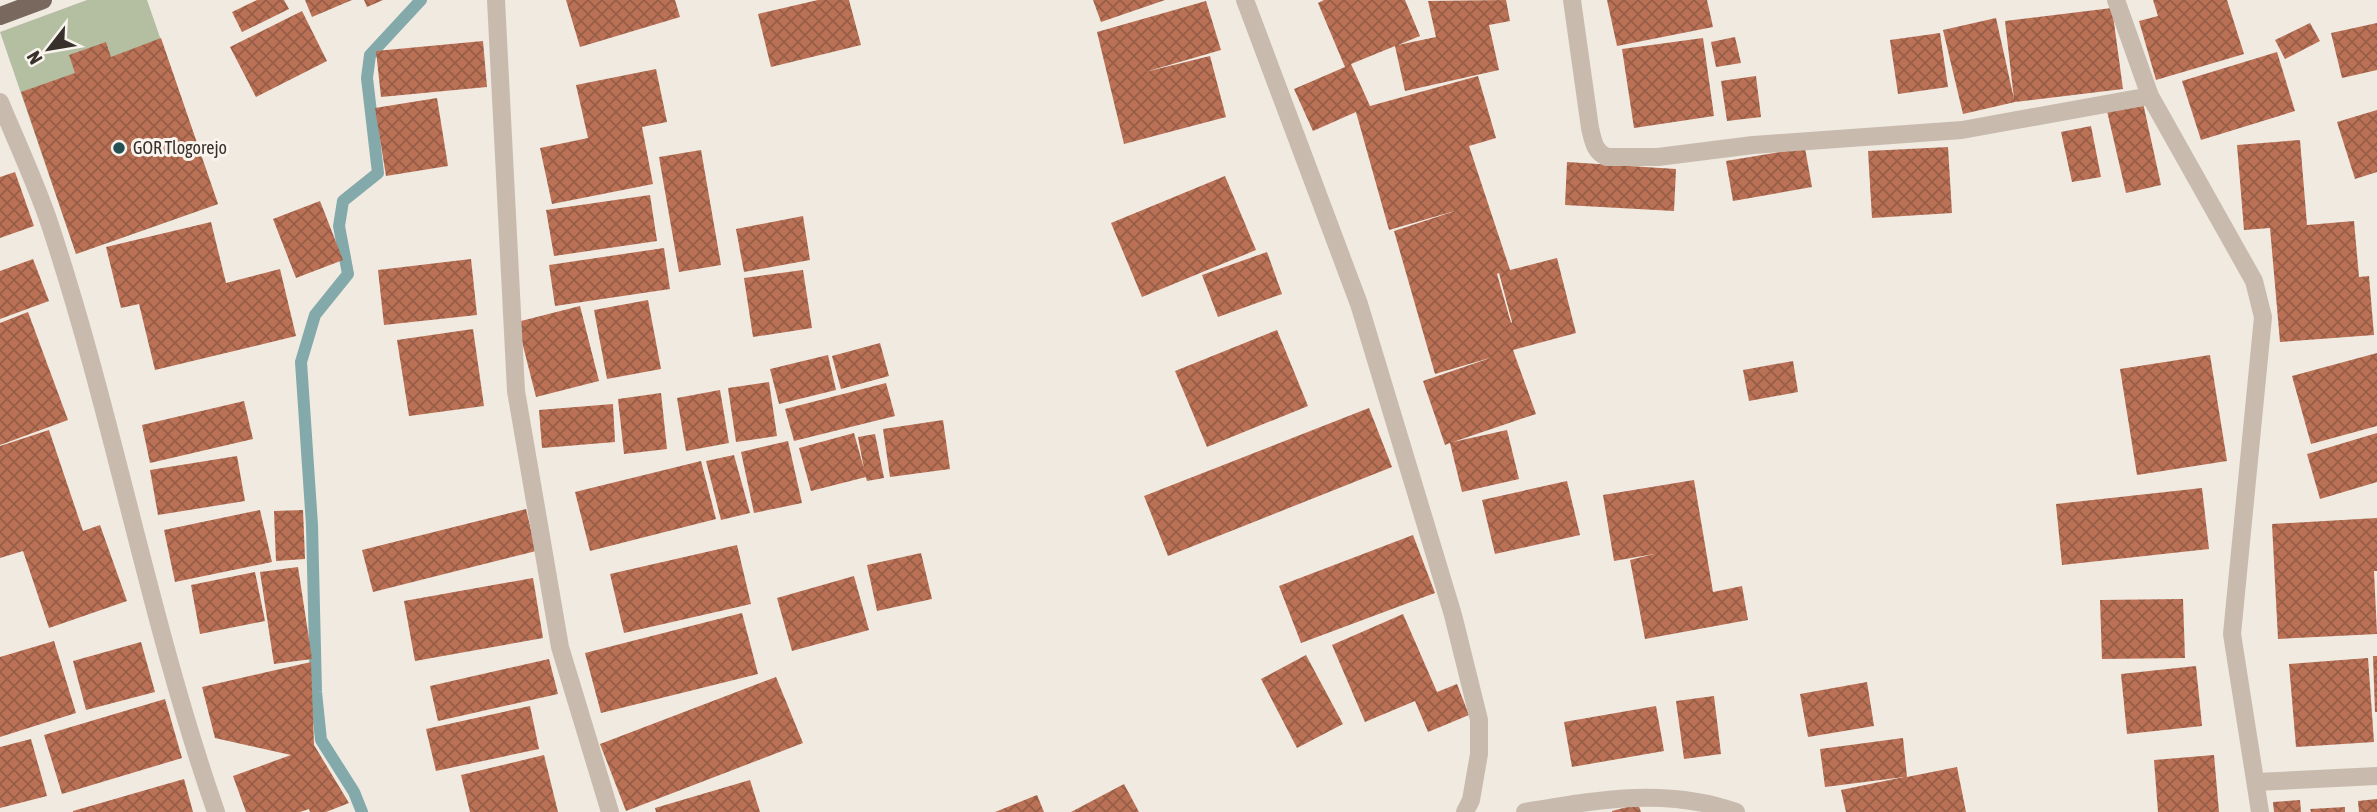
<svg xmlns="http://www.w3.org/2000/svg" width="2377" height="812" viewBox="0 0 2377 812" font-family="'Asap Condensed',sans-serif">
	<defs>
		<pattern id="building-cross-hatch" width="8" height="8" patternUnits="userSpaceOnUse" patternTransform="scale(1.75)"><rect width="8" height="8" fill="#ba7156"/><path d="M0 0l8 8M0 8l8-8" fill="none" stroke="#985d47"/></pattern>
	</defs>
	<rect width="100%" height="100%" fill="#f1eae1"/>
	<path fill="#b4bfa2" d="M87,0H147L218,204L76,254L0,32Z"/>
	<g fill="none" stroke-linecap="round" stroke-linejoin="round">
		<path stroke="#83a9ab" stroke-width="12" d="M362,812L354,792L321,740L316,692L312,525L301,362L315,315L348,274L339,226L343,201L378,173L367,78L370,55L421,0"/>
	</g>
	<g fill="url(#building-cross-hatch)" fill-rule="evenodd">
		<path d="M257,0H284L289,9L242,32L232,12Z"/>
		<path d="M305,0H352L312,17Z"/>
		<path d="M364,0H383L367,7Z"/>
		<path d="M566,0H675L680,17L580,47Z"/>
		<path d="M818,0H849L861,45L771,67L758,14Z"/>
		<path d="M1093,0H1165L1101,22Z"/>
		<path d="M1324,0H1405L1420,36L1398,45L1436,37L1428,1L1506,0L1510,21L1489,25L1499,70L1405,91L1395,46L1351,64L1370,106L1478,76L1496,138L1469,146L1510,270L1557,258L1576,333L1513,350L1536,414L1453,442L1507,430L1519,479L1462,492L1450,443L1445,445L1423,381L1493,357L1435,374L1394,231L1458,210L1389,230L1356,112L1313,131L1294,89L1345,67L1318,3ZM1499,273L1512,322L1511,323L1497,274Z"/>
		<path d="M1607,0H1707L1713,27L1617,46Z"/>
		<path d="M2153,0H2227L2244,54L2156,80L2139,21L2158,16Z"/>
		<path d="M1206,1L1221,50L1145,72L1210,56L1226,117L1124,144L1097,32Z"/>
		<path d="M2112,8L2123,89L2015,102L1963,114L1943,30L1996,18L2014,99L2005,21Z"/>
		<path d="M302,11L327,61L256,97L230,47Z"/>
		<path d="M2310,23L2320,41L2285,59L2275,40Z"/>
		<path d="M2377,23V70L2342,78L2331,33Z"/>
		<path d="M1940,33L1948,87L1898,94L1890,40Z"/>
		<path d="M1735,37L1741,63L1716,67L1711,42Z"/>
		<path d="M161,38L218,204L76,254L21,92L75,73L69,55L106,42L111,57Z"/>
		<path d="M1703,38L1714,116L1634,128L1622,49Z"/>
		<path d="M483,41L487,87L381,97L376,51Z"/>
		<path d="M2277,52L2295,111L2201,140L2182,81Z"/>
		<path d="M656,69L667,122L642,127L653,184L552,204L540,148L588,138L576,85Z"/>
		<path d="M1756,76L1761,117L1727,121L1721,81Z"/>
		<path d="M437,98L448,166L386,176L375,108Z"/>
		<path d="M2143,103L2161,185L2126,193L2107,111Z"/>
		<path d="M2377,110V172L2355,179L2337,122Z"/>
		<path d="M2091,126L2101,177L2072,182L2061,132Z"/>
		<path d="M2300,140L2307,225L2354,221L2359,277L2369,276L2374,335L2280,342L2270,228L2244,230L2237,145Z"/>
		<path d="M1948,147L1952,213L1872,218L1868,151Z"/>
		<path d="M1805,148L1812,187L1733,201L1726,161Z"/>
		<path d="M701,150L721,265L679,272L659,157Z"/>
		<path d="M1567,162L1676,169L1674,211L1565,205Z"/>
		<path d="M15,172L34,226L0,238V177Z"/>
		<path d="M1225,176L1256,250L1142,297L1111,223Z"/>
		<path d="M650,195L657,241L554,256L546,210Z"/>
		<path d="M320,201L343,260L296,278L273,219Z"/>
		<path d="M803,216L810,260L744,272L736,229Z"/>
		<path d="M211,222L226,283L280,269L296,336L155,370L139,304L121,308L106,247Z"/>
		<path d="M664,248L670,289L555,306L549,265Z"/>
		<path d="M1267,252L1282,294L1218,317L1202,275Z"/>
		<path d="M33,259L49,301L0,319V271Z"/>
		<path d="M471,259L477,315L384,325L378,270Z"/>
		<path d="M803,270L812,328L753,337L744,278Z"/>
		<path d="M648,300L661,369L607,379L594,310Z"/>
		<path d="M580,306L599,381L536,397L517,322Z"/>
		<path d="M28,312L68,420L0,445V323Z"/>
		<path d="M473,329L484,406L409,416L397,340Z"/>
		<path d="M1277,330L1308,406L1207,447L1175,371Z"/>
		<path d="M880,343L889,376L841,389L832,356Z"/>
		<path d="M2377,353V426L2311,444L2292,376Z"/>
		<path d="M828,355L836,390L779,404L770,369Z"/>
		<path d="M2210,355L2227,461L2137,475L2120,369Z"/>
		<path d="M1793,361L1798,392L1749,401L1743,370Z"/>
		<path d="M769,382L777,436L736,442L728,388Z"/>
		<path d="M886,383L895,416L794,441L785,409Z"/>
		<path d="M720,390L729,443L686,451L677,398Z"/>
		<path d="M661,393L667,449L624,454L618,399Z"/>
		<path d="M244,401L253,439L150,463L142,425Z"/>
		<path d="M613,404L615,442L542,448L539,410Z"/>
		<path d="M1369,408L1392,467L1168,556L1144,496Z"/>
		<path d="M943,420L950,469L890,477L883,429Z"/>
		<path d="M49,430L83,531L100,525L127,601L49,628L23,551L0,558V446Z"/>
		<path d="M854,433L864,469L858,437L875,434L884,478L867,481L866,477L811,491L799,448Z"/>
		<path d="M2377,433V482L2320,499L2307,454Z"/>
		<path d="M788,441L802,503L754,513L741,452Z"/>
		<path d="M734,455L750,513L721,520L706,461Z"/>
		<path d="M237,456L245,501L158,515L150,470Z"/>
		<path d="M701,461L716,519L590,551L575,492Z"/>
		<path d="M1694,480L1713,592L1742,586L1748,620L1645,639L1630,560L1654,554L1614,561L1603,495Z"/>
		<path d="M1567,481L1580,535L1495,554L1482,500Z"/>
		<path d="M2202,488L2209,549L2062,565L2056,504Z"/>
		<path d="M526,509L536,551L373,592L362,550Z"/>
		<path d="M260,510L272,562L175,582L164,530Z"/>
		<path d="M303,510L305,559L276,561L274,511Z"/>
		<path d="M2377,518V571H2374L2377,634L2278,639L2272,524Z"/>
		<path d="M1413,535L1435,593L1301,643L1279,586Z"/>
		<path d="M737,545L751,604L624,633L610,574Z"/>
		<path d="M921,553L932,599L877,611L867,565Z"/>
		<path d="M298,567L312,659L274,664L260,572Z"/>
		<path d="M255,572L265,621L200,634L191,585Z"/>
		<path d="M854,576L869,630L792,651L777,598Z"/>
		<path d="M533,578L543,638L415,661L404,601Z"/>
		<path d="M2183,599L2185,658L2102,659L2100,600Z"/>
		<path d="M742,613L758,674L601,713L585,653Z"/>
		<path d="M1403,614L1437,692L1457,684L1469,715L1428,732L1415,701L1365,722L1332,645Z"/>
		<path d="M54,641L76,713L0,737V657Z"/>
		<path d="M141,642L155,692L86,710L73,661Z"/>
		<path d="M1306,655L1343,724L1297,748L1261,679Z"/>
		<path d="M2373,656H2377V712H2375Z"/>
		<path d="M2368,658L2374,742L2296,747L2289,664Z"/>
		<path d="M549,659L558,694L438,721L430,686Z"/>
		<path d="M311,662L314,745L349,803L326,812H310L309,809L300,812H246L233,776L291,755L215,738L202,687Z"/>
		<path d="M2196,666L2202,726L2127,734L2121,674Z"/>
		<path d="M776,677L803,743L626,811L600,744Z"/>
		<path d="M1867,682L1874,726L1808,737L1800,694Z"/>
		<path d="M1714,696L1721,754L1684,759L1676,701Z"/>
		<path d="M165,699L182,758L62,794L44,735Z"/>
		<path d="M530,706L539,749L436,771L426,729Z"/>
		<path d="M1656,706L1664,751L1572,767L1564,722Z"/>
		<path d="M1903,738L1907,777L1957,767L1966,812H1846L1841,790L1904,777L1825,787L1820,749Z"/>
		<path d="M31,739L47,796L0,808V747Z"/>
		<path d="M544,755L558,812H470L461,775Z"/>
		<path d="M2214,755L2219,812H2158L2154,760Z"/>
		<path d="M184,779L193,812H73V811Z"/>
		<path d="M750,780L760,812H656L655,808Z"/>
		<path d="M1124,784L1139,812H1071Z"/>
		<path d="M1037,795L1044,812H995Z"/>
		<path d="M2377,799V812H2359L2358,801Z"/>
		<path d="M2300,800L2301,812H2274L2273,802Z"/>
		<path d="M1638,804L1641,812H1612V811Z"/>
		<path d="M2345,807V812H2311L2310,809Z"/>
	</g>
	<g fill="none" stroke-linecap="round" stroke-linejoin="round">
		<g stroke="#c8bbae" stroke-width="18">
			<path d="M496,0L516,391L560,647L610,812"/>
			<path d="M1245,0L1359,304L1453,615L1479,720V754L1471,800L1465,812"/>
			<path d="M1572,0L1590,128C1593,140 1594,152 1607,157H1658L1753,145L1962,130L2150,96"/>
			<path d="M2116,0L2150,96L2254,281L2263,317L2232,634L2260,812"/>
			<path d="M0,102C17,143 36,183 50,225C114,418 149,620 216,812"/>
			<path d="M2256,782L2377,776"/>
			<path d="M1525,812C1597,800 1665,787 1736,812"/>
		</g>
		<path stroke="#78685e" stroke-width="18" d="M0,16L43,0"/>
	</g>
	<circle fill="#255155" stroke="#f9f4ed" stroke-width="2.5" cx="119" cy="148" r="7"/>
	<g text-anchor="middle" stroke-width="6" stroke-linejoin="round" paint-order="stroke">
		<g font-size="18" fill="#38302b" stroke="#f9f4ed" text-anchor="start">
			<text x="133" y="154">GOR Tlogorejo</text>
		</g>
	</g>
	<g transform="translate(49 49) rotate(239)" stroke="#f9f4ed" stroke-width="5" paint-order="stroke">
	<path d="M0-5L12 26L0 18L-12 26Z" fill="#38302b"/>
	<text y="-10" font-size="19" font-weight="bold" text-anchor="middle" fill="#38302b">N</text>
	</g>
</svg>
